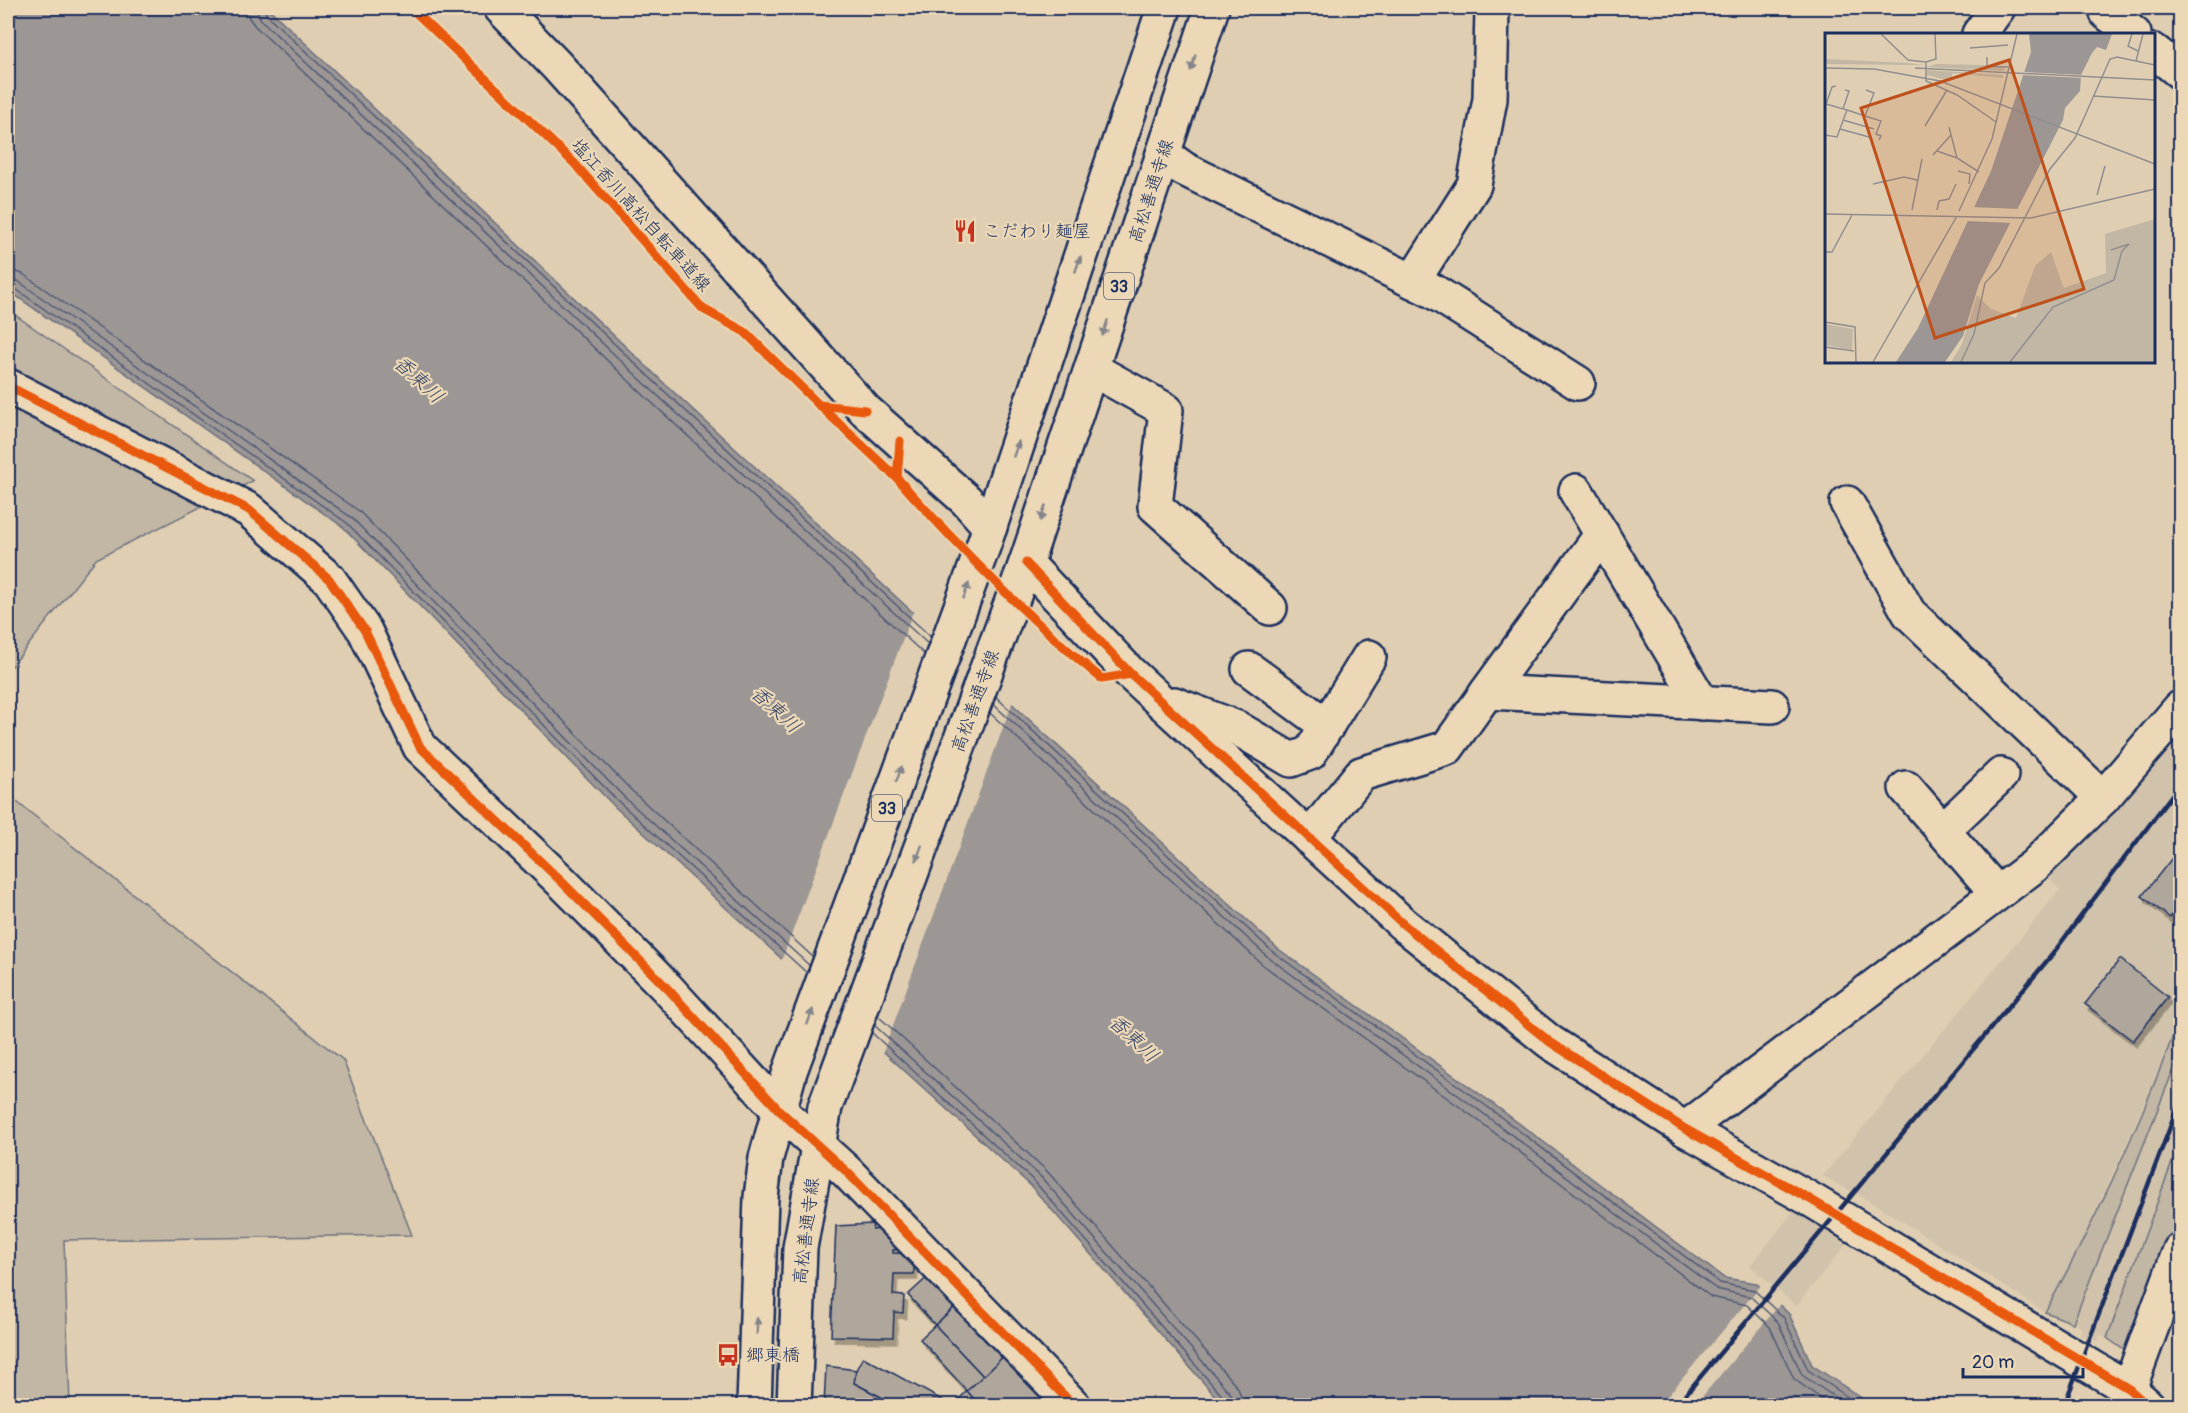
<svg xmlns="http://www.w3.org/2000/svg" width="2188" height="1413" viewBox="0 0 2188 1413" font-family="Pangolin,'Klee One',sans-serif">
	<defs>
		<filter id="shadow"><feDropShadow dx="3.5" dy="6" stdDeviation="0" flood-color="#0004"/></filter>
	</defs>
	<rect width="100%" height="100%" fill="#dfceb1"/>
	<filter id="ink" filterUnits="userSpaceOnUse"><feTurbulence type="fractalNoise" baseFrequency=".0167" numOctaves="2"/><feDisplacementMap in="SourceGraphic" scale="12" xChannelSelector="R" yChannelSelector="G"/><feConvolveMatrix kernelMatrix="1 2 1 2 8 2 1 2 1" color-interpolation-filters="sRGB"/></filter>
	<g filter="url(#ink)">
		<g fill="#d1c2ab">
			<path d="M2180,728V831L2172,846L2180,854V1017L2162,1065L2075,1258L2045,1312L1878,1206L1823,1176L2060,890L2048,878Z"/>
			<path d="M2180,1053V1141L2107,1338L2100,1334L2097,1341L2080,1335L2082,1328L2073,1323Z"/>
			<path d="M1793,1212L1847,1243L1796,1306L1750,1266Z"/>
		</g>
		<g fill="#c2b6a4" stroke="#6e7281" stroke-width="1.5">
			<path d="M8,310L253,481L96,559L8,671Z"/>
			<path d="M8,795L343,1060L412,1235L64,1240L70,1405H8Z"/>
			<path d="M2180,1017V1053L2073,1323L2045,1312C2097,1218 2143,1118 2180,1017Z"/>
			<path d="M2180,1141V1228L2131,1355L2107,1338Z"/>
		</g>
		<path fill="#9c9795" stroke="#686d7f" stroke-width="1.5" d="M8,8H268L665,384L1277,948L1488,1100L1724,1278L1756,1283L1789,1314L1812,1365L1872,1405H1223L1030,1185L615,807L343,527L8,290Z"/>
		<g fill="#dfceb1">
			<path d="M914,609L1013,701L882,1055L781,962Z"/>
			<path d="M1762,1284L1781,1303L1695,1405H1660Z"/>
		</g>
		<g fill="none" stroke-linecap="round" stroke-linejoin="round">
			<g stroke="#4f5974" stroke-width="1.5">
				<path d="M247,8L249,18L255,26L650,401L924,654"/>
				<path d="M256,8L261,20L656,394L928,644"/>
				<path d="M264,8L266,14L661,388L931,637"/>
				<path d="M8,269L23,274L359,511L631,790L813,957"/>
				<path d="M8,278L18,281L352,518L624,797L810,966"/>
				<path d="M8,286L13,287L347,523L619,802L807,973"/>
				<path d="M996,697L1273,952L1485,1105L1720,1283L1754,1290L1784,1318L1808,1370L1861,1406"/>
				<path d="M993,704L1269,958L1480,1111L1716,1289L1751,1297L1778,1322L1802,1375L1848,1406"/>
				<path d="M990,713L1263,965L1475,1118L1711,1297L1747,1305L1770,1327L1794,1379L1831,1406"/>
				<path d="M878,1016L1046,1170L1238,1388L1244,1406"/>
				<path d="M874,1025L1040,1176L1231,1394L1235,1406"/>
				<path d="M872,1033L1034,1181L1225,1399L1227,1406"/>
			</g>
		</g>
		<g fill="#afa69c" stroke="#1b2f5e" stroke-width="1.5" filter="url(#shadow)">
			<path d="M2172,858L2180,864V904L2170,918L2142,896Z"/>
			<path d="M2120,959L2168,997L2133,1041L2085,1004Z"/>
			<path d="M872,1224L873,1230L888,1227L907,1248L893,1250V1253L914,1254V1274H894L893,1295L904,1296L903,1313L894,1312L893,1337L831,1336L836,1226Z"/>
			<path d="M933,1272L960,1302L935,1325L908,1295Z"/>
			<path d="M960,1302L1007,1353L983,1376L935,1325Z"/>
			<path d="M935,1325L983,1376L967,1391L920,1339Z"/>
			<path d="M1007,1353L1055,1406H980L967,1391Z"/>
			<path d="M863,1357L944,1401L942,1406H898L854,1383L856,1370Z"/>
			<path d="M826,1366L856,1370L854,1383L898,1406H824Z"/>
			<path d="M967,1391L980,1406H952Z"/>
		</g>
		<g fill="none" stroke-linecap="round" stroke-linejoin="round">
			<g stroke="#1b2f5e" stroke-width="38">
				<g id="minor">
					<path d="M501,8L557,66L865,410L966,500L990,527"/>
					<path d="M2111,8L2107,13L2134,34"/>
					<path d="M1979,34L1998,8"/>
					<path d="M2154,51L2180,72"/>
					<path d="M1163,154L1184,169L1433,291L1578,383"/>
					<path d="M1413,281L1474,185L1490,99L1492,8"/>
					<path d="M1092,369L1166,410L1155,506L1270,608"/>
					<path d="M8,386L249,510L329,579L365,631L420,747L563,883L666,987L779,1110L847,1172L1074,1406"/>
					<path d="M1576,491L1702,703"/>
					<path d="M1847,503L1909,613L2103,798"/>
					<path d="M1026,563L1131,674L1403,924L1550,1042L1685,1129L1808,1198L2129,1389L2148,1406"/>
					<path d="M1249,669L1327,726"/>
					<path d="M1487,692L1602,534"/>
					<path d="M1174,704L1237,728L1291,760L1310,753L1369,657"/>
					<path d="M1906,788L1997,893"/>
					<path d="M1943,830L2001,775"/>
					<path d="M1309,838L1361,774L1447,748L1487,692L1772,706"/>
					<path d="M1685,1129L2034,866L2103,798L2180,708"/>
					<path d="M2129,1389L2180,1250"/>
				</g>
			</g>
			<g stroke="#1b2f5e" stroke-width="38">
				<g id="major">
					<path d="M754,1406L761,1197L766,1158L790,1071L984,544L1164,8"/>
					<path d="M794,1406L800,1248L825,1107L1026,563L1212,8"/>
				</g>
			</g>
			<use href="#minor" stroke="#ecd8b6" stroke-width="33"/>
			<use href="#major" stroke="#ecd8b6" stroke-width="33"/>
			<g stroke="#1b2f5e" stroke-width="4.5">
				<path d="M1676,1406L2051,956L2180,784"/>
				<path d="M2064,1406L2180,1101"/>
			</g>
			<g stroke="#ecd8b6" stroke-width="13">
				<g id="cycleway">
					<path d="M411,8L574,163L703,309L745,332L819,405L865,410"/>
					<path d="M8,386L249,510L329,579L365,631L420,747L563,883L666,987L779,1110L847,1172L1074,1406"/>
					<path d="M819,405L897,478"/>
					<path d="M900,441L897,478C961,550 1027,618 1102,679L1131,674"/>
					<path d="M1026,563L1131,674L1403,924L1550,1042L1685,1129L1808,1198L2129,1389L2148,1406"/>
				</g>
			</g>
			<use href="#cycleway" stroke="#e8590c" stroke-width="9"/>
		</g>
		<defs><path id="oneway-solid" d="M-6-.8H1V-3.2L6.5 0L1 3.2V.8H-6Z" transform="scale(1.5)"/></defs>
		<g fill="#84848a">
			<use href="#oneway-solid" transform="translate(1193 63) rotate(108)"/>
			<use href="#oneway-solid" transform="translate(1078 264) rotate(-71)"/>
			<use href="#oneway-solid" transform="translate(1105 328) rotate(108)"/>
			<use href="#oneway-solid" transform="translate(1016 449) rotate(-71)"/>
			<use href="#oneway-solid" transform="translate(1043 513) rotate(109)"/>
			<use href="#oneway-solid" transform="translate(966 591) rotate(-70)"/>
			<use href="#oneway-solid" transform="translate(899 774) rotate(-70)"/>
			<use href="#oneway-solid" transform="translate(919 853) rotate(110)"/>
			<use href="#oneway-solid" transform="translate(810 1017) rotate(-70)"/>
			<use href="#oneway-solid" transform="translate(757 1326) rotate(-89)"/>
		</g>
	</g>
	<defs>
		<g id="restaurant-bare" transform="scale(1.8)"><path d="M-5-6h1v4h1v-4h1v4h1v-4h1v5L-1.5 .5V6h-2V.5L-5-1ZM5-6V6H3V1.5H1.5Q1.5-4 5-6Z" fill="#c8321e" stroke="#ecd8b6" stroke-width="2.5" paint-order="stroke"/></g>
		<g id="bus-bare" transform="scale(1.8)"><path d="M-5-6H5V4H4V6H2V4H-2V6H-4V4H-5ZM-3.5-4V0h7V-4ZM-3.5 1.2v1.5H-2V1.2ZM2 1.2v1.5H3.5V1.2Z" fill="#c8321e" stroke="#ecd8b6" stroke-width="2.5" paint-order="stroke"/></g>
	</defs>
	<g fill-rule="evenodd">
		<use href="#restaurant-bare" x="965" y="231"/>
		<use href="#bus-bare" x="728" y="1355"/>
	</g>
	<g text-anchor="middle" stroke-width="4.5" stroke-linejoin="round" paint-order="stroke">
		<g fill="#ecd8b6" stroke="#5a6278" stroke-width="1.5">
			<rect x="1104" y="273" width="30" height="26" rx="4.5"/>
			<rect x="872" y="795" width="30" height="26" rx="4.5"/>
		</g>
		<g font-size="16" font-weight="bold" fill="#1b2f5e">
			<text x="1119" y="292">33</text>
			<text x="887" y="814">33</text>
		</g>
		<g font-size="18" fill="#1b2f5e" stroke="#ecd8b6">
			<text transform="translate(1151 191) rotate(-72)" y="6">高松善通寺線</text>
			<text transform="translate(641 215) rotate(48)" y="6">塩江香川高松自転車道線</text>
			<text transform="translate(975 701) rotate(-70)" y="6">高松善通寺線</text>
			<text transform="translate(806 1231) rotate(-83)" y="6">高松善通寺線</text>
		</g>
		<g font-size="18" fill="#1b2f5e" stroke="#ecd8b6" text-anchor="start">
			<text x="983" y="237">こだわり麺屋</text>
			<text x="746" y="1361">郷東橋</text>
		</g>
		<g font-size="20" font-style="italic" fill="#354469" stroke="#ecd8b6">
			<text transform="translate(419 379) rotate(43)" y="7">香東川</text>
			<text transform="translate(776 709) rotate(43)" y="7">香東川</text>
			<text transform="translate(1134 1038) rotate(43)" y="7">香東川</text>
		</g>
	</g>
	<g transform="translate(1825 33)">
		<rect width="330" height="330" fill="#dfceb1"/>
		<path d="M0,26L83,30L98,32L0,31ZM111,31L158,32L180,35L179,38L102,34ZM102,37L178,42V45L128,40L125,48L102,42ZM330,186V329H126L137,311L152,262L166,276L191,285L210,233L226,219L239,255L281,240L280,201ZM0,291L28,296L27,317L0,312Z" fill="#c2b6a4"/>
		<path d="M204,1H287L281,17L272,14L267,20L256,42L255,58L240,75L238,87L154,251L138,303L120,329H71L93,295L166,138L206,19Z" fill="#9c9795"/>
		<path d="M197,39L259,42L258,45L196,42ZM146,174L194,176L188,190L140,188Z" fill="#dfceb1"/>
		<path fill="none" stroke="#918e90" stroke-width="1.5" d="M56,1L83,27L101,29L111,26L110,1M307,1L303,13L313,18M145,15L183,12M162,24V33L183,34M311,28L318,1M101,29V48L132,62L171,89M0,35L49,36L115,48L330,131M90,35L330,47M11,53L7,54L1,71L22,77M268,63L330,67M18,76L24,58L20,57M40,83L56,88L51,101L56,103L54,107M18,87L49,96M100,93L122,57M124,94L132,125L154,139M15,96L44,104M0,102L12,104L22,77L40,83L49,60L41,57M112,118L132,125M108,122L126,102M133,138L145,141L144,151M48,151L79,144L92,147M272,162L280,133M87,177L97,126M112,177L114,168L124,166L131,151M134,178L167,106L192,1M0,181L206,185L330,156M0,219H7L27,182M0,289L30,294L31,329M0,314L29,318M48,329L132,183M136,329L149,301L160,250L174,235L225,136L250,105L285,26L292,24L330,32M185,329L228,274L289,247L297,218L304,211L286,217"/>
		<path fill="#bf511c" fill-opacity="0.15" stroke="#bf511c" stroke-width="3" d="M184,27L259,256L110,305L36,75Z"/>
		<rect width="330" height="330" fill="none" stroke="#1b2f5e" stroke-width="3"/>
	</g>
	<rect width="2188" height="1413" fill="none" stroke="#ecd8b6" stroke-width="30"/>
	<rect x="15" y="15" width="2158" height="1383" fill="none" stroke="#1b2f5e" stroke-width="2" filter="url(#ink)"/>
	<path d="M1963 1368v9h120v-9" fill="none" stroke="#1b2f5e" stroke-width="3"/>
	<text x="1972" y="1368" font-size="18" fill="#1b2f5e" stroke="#ecd8b6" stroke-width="4.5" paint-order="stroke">20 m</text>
</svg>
